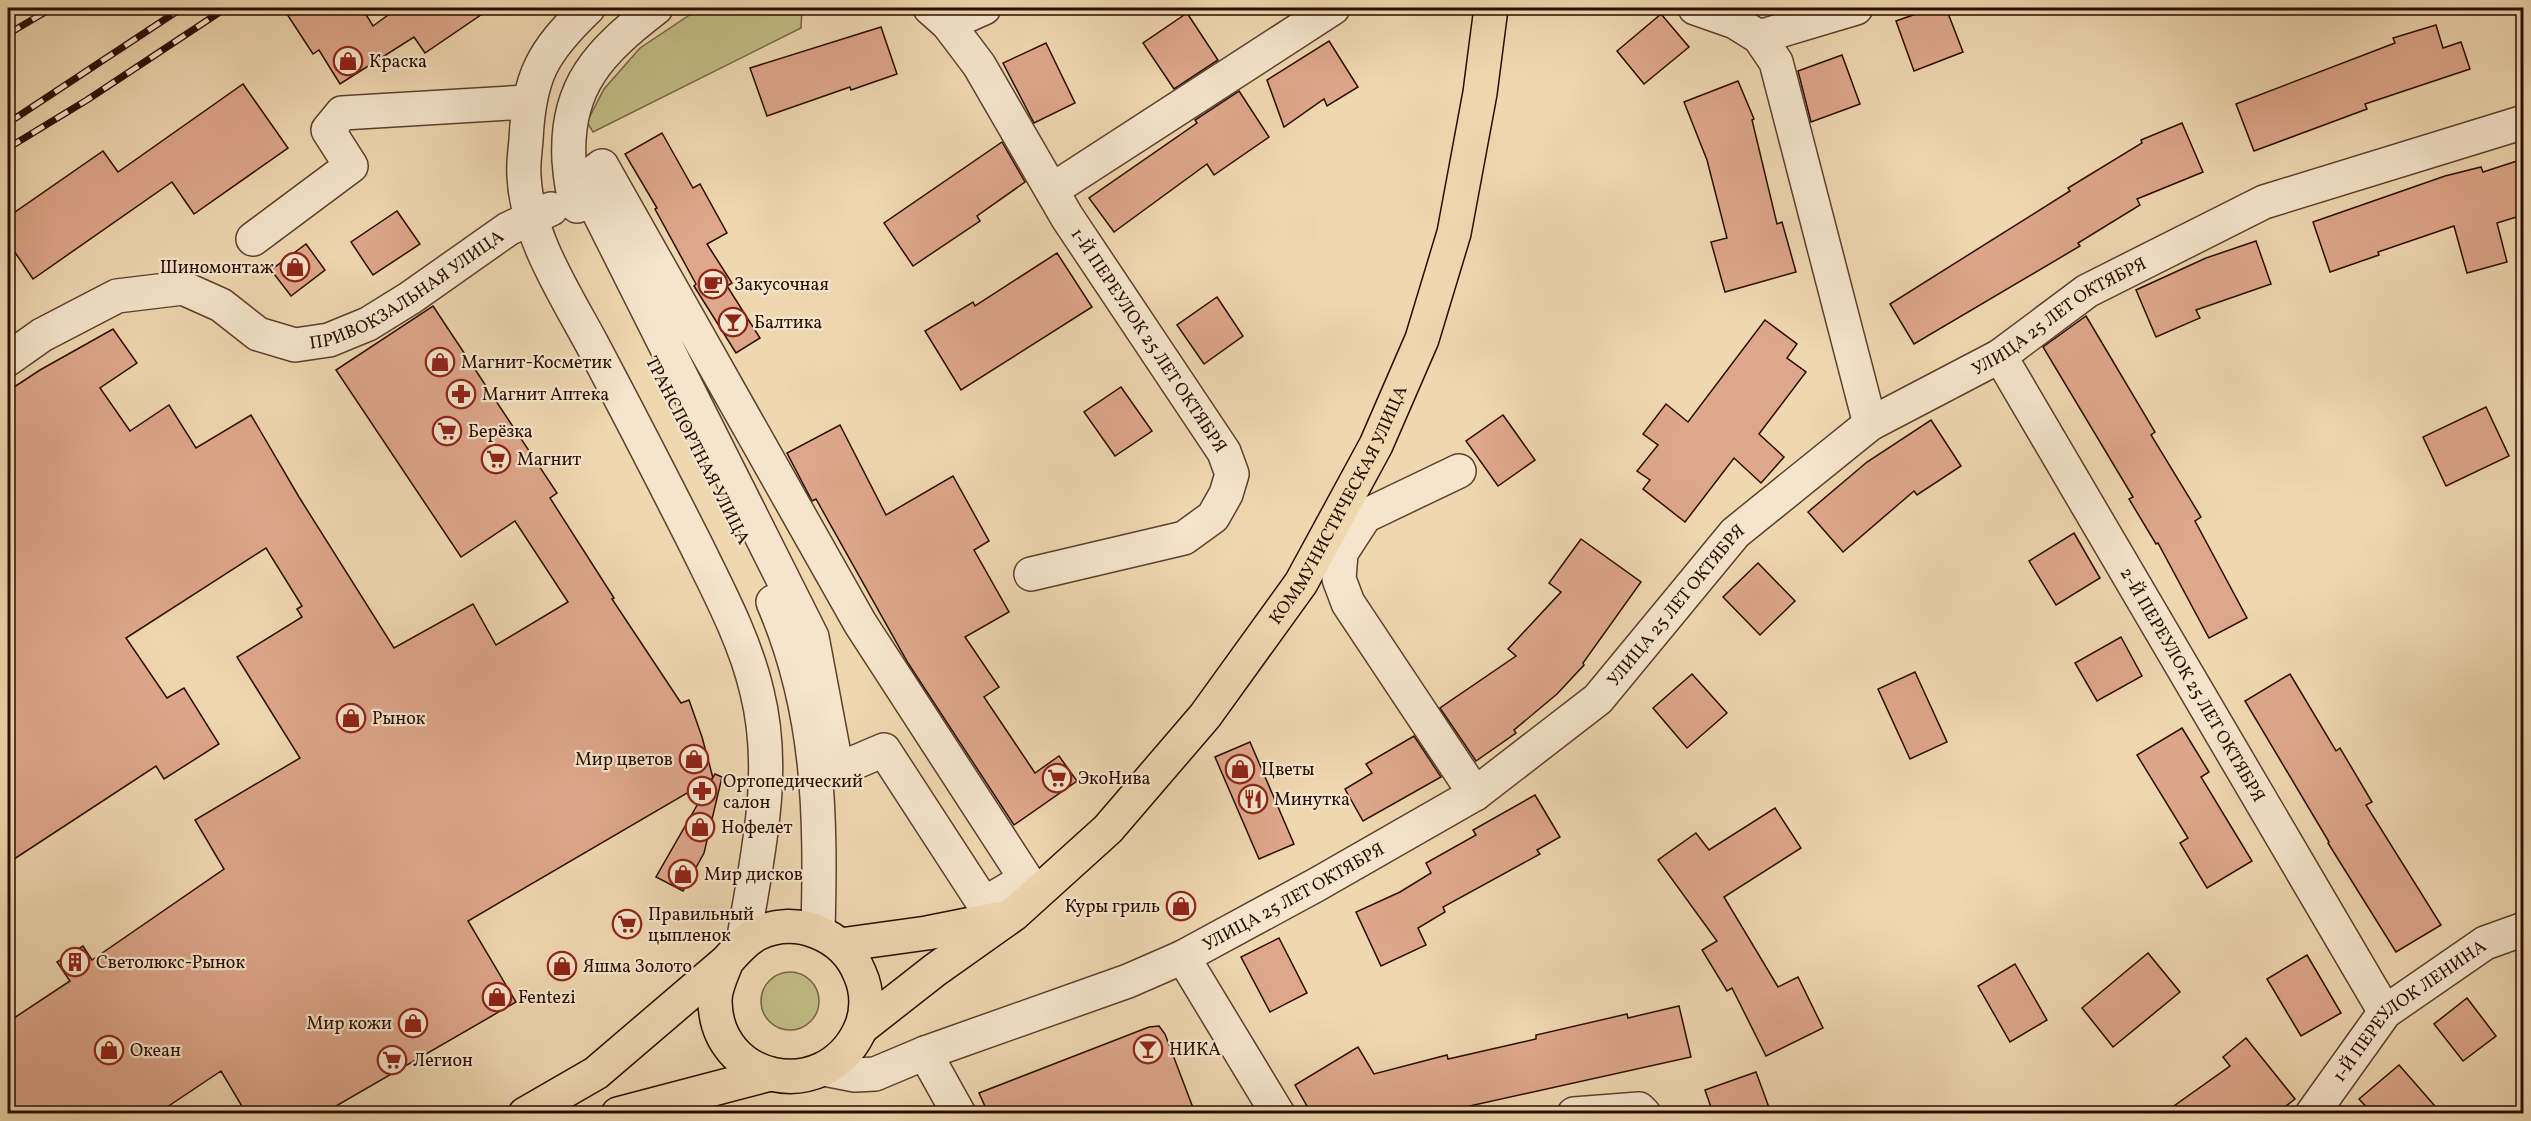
<svg xmlns="http://www.w3.org/2000/svg" width="2531" height="1121" viewBox="0 0 2531 1121" font-family="Vollkorn,serif">
	<rect width="100%" height="100%" fill="#efd7b0"/>
	<filter id="stains"><feTurbulence type="fractalNoise" baseFrequency=".00333" numOctaves="4"/><feColorMatrix values="0 0 0 0 .2 0 0 0 0 .09 0 0 0 0 .02 0 0 0 .5 -.17"/></filter>
	<radialGradient id="worn" r=".72"><stop offset=".6" stop-color="#630" stop-opacity="0"/><stop offset="1" stop-color="#630" stop-opacity=".3"/></radialGradient>
	<g fill="#c1bc86" stroke="#766443" stroke-width="1.5">
		<path d="M700,8H802L801,28L593,132L587,122L604,89L640,48Z"/>
		<circle cx="790" cy="1001" r="29"/>
	</g>
	<g fill="#dea68a" stroke="#2a0d00" stroke-width="1.5">
		<path d="M283,8H362L373,26L395,10L393,8H491L425,53L414,37L340,84L319,50L313,54Z"/>
		<path d="M1933,8H1946L1963,52L1914,71L1896,21Z"/>
		<path d="M1187,13L1218,60L1174,89L1143,43Z"/>
		<path d="M1661,14L1689,47L1644,84L1617,51Z"/>
		<path d="M2436,25L2443,48L2461,42L2470,69L2365,104L2367,109L2254,151L2236,104L2395,43L2393,38Z"/>
		<path d="M881,27L897,74L851,90L850,87L767,116L750,68Z"/>
		<path d="M1329,41L1358,87L1327,106L1324,99L1284,127L1267,80Z"/>
		<path d="M1046,43L1075,103L1034,123L1003,63Z"/>
		<path d="M1842,55L1860,104L1811,122L1798,71Z"/>
		<path d="M1738,81L1754,119L1752,120L1777,224L1782,222L1796,272L1725,292L1711,242L1727,238L1707,160L1684,102Z"/>
		<path d="M243,84L288,148L194,214L172,182L33,279L8,242V217L103,151L118,172Z"/>
		<path d="M1239,91L1269,137L1214,175L1207,164L1114,232L1089,198L1197,123L1195,120Z"/>
		<path d="M2182,123L2203,172L2137,199L2140,205L2078,243L2080,246L1914,344L1890,304L2070,191L2068,188L2142,143L2141,140Z"/>
		<path d="M662,133L693,188L700,184L727,233L707,244L732,283L727,286L760,338L736,353L694,286L696,284L655,209L657,208L625,154Z"/>
		<path d="M1002,142L1025,182L977,216L980,221L913,266L884,223Z"/>
		<path d="M2523,159V215L2497,223L2507,262L2467,273L2454,226L2378,252L2379,255L2330,272L2313,222L2445,176L2481,167L2483,172Z"/>
		<path d="M397,211L420,244L373,275L351,242Z"/>
		<path d="M2256,241L2271,284L2196,310L2200,318L2156,337L2136,290L2206,258Z"/>
		<path d="M306,244L325,270L291,296L271,270Z"/>
		<path d="M1057,253L1092,307L961,390L925,331L973,302L975,306Z"/>
		<path d="M1217,297L1243,336L1204,364L1177,325Z"/>
		<path d="M433,306L557,493L550,498L614,598L612,599L681,703L689,700L702,737L713,778L468,921L516,1002L324,1113H246L221,1071L158,1113H8V1022L70,981L57,962L83,946L92,960L224,869L195,820L300,758L237,657L302,617L297,609L302,606L266,548L126,638L167,698L184,688L219,744L164,779L156,766L8,863V391L40,370L113,329L137,363L100,388L130,431L169,405L196,448L251,415L299,497L394,648L473,604L496,645L568,602L515,521L461,557L336,370Z"/>
		<path d="M2086,316L2155,432L2151,435L2201,517L2195,521L2247,618L2209,638L2158,543L2156,544L2129,499L2133,497L2043,347Z"/>
		<path d="M1765,320L1797,344L1787,358L1806,372L1759,434L1784,457L1761,483L1734,458L1685,522L1643,489L1650,480L1637,471L1658,445L1643,434L1666,404L1688,422Z"/>
		<path d="M1121,387L1152,431L1115,456L1084,412Z"/>
		<path d="M2486,407L2509,456L2446,486L2423,437Z"/>
		<path d="M1503,415L1535,460L1498,486L1466,441Z"/>
		<path d="M1931,420L1961,466L1917,495L1914,491L1843,552L1808,512L1867,462Z"/>
		<path d="M840,425L886,515L953,476L989,541L974,550L1009,612L965,637L999,687L984,697L1035,773L1059,756L1077,781L1014,825L908,663L816,499L812,501L787,453Z"/>
		<path d="M2074,533L2100,578L2056,605L2029,561Z"/>
		<path d="M1581,539L1641,582L1583,663L1584,665L1557,694L1514,730L1516,733L1476,761L1440,708L1516,656L1508,649L1561,592L1549,583Z"/>
		<path d="M1758,563L1795,601L1760,635L1723,597Z"/>
		<path d="M2121,637L2142,676L2097,701L2075,663Z"/>
		<path d="M1915,672L1947,742L1910,759L1878,689Z"/>
		<path d="M1692,674L1727,713L1687,748L1653,708Z"/>
		<path d="M2290,674L2336,751L2340,748L2372,802L2366,805L2441,925L2396,952L2328,843L2329,842L2245,701Z"/>
		<path d="M2182,728L2209,772L2201,777L2252,861L2207,888L2180,843L2188,838L2137,755Z"/>
		<path d="M1414,736L1441,777L1363,821L1345,789L1372,773L1366,764Z"/>
		<path d="M1250,742L1294,844L1259,859L1215,757Z"/>
		<path d="M715,774L722,777L704,853L683,891L656,877Z"/>
		<path d="M1535,795L1560,837L1537,850L1540,854L1443,907L1445,912L1418,928L1426,945L1381,966L1356,912L1400,892L1431,873L1426,863L1476,835L1473,830Z"/>
		<path d="M1775,808L1801,848L1724,897L1778,987L1798,977L1823,1028L1766,1056L1732,988L1727,991L1702,950L1717,941L1658,860L1696,833L1709,850Z"/>
		<path d="M1279,938L1307,993L1270,1012L1241,957Z"/>
		<path d="M2148,953L2180,992L2113,1047L2082,1008Z"/>
		<path d="M2307,955L2341,1013L2301,1036L2267,979Z"/>
		<path d="M2015,964L2047,1020L2010,1042L1978,986Z"/>
		<path d="M2467,998L2496,1036L2463,1061L2434,1024Z"/>
		<path d="M1679,1006L1691,1057L1465,1107L1467,1113H1311L1295,1085L1358,1047L1374,1074L1447,1055L1448,1059L1536,1039V1035L1627,1014L1628,1018Z"/>
		<path d="M1159,1026L1165,1034L1195,1113H988L979,1093L1149,1027Z"/>
		<path d="M2246,1038L2295,1099L2277,1113H2164L2230,1066L2223,1057Z"/>
		<path d="M2399,1065L2414,1082L2441,1113H2372L2359,1099Z"/>
		<path d="M1756,1072L1771,1113H1713L1705,1090Z"/>
	</g>
	<g fill="none" stroke-linecap="round" stroke-linejoin="round">
		<g stroke="#5b402c" stroke-width="36">
			<g id="minor">
				<path d="M588,8C542,52 529,76 526,140C525,152 523,164 524,176C527,236 564,292 592,344C627,410 661,476 695,543C718,590 745,640 757,692C778,776 756,860 743,944"/>
				<path id="s1" d="M930,8L948,24L979,65L1067,217L1224,452L1232,474L1226,494L1213,517L1184,538L1031,574"/>
				<path d="M1695,8L1735,22L1759,37L1776,62L1870,424"/>
				<path d="M948,24L984,8"/>
				<path d="M1759,37L1856,8"/>
				<path d="M602,166L860,623L1026,879L984,904L884,750L837,770L812,637L583,181Z"/>
				<path d="M1052,190L1333,8"/>
				<path d="M577,206C572,192 570,175 569,160C565,86 600,51 656,8"/>
				<path d="M253,239L351,166L328,130L342,113L527,102"/>
				<path id="s2" d="M2000,356L2385,1012"/>
				<path id="s3" d="M8,359L42,335L117,296L183,288L221,305L258,334L295,345L329,340L368,324L410,298L508,229L551,209"/>
				<path d="M1459,471L1365,516L1341,553L1339,579L1348,603L1475,794"/>
				<path d="M773,602C820,711 821,815 818,931"/>
				<path d="M1183,957L1278,1114"/>
				<path d="M925,1053L959,1114"/>
				<path id="s4" d="M824,1069L855,1075L875,1074L925,1053L1128,981L1183,957L1316,885L1475,794L1598,699L1735,533L1870,424L2000,356L2087,291L2264,202L2524,122"/>
				<path d="M1574,1114L1639,1109L1644,1114"/>
				<path id="s5" d="M2312,1114L2385,1012L2485,943L2524,929"/>
			</g>
		</g>
		<g stroke="#2a0d00" stroke-width="36">
			<g id="major">
				<path d="M840,945L927,933L997,919"/>
				<path id="s6" d="M861,1028L935,970L1014,914L1108,829L1205,716L1301,583L1376,445L1422,339L1454,233L1480,93L1491,8"/>
				<path d="M525,1114L596,1073L727,961C736,951 745,940 757,934C796,915 844,934 860,974C868,992 868,1014 859,1032C823,1105 716,1083 715,1001C715,987 722,974 727,961"/>
				<path d="M618,1114L770,1074"/>
			</g>
		</g>
		<use href="#minor" stroke="#f5e5cc" stroke-width="33"/>
		<use href="#major" stroke="#efd7b0" stroke-width="33"/>
		<g stroke="#2a0d00" stroke-width="7">
			<g id="rail">
				<path d="M8,34L52,8"/>
				<path d="M8,123L182,8"/>
				<path d="M8,148L87,100L226,8"/>
			</g>
		</g>
		<use href="#rail" stroke="#f5e5cc" stroke-width="4.5" stroke-dasharray="14" stroke-linecap="butt"/>
	</g>
	<defs>
		<g id="shop-ring" transform="scale(1.5)"><circle r="9.5" fill="#f5e5cc" stroke="#8f2418" stroke-width="1.5"/><path d="M-5-2.5h2.3a2.7 3.5 0 0 1 5.4 0H5L5.5 6h-11ZM-1.5-2.5h3a1.5 2.3 0 0 0-3 0Z" fill="#8f2418"/></g>
		<g id="cafe-ring" transform="scale(1.5)"><circle r="9.5" fill="#f5e5cc" stroke="#8f2418" stroke-width="1.5"/><path d="M-5.5-4.5H6V0H3Q3 3.5 0 3.5H-2.5Q-5.5 3.5-5.5 0ZM3-3.2v2h1.7v-2ZM-6 4.5H4V6H-6Z" fill="#8f2418"/></g>
		<g id="bar-ring" transform="scale(1.5)"><circle r="9.5" fill="#f5e5cc" stroke="#8f2418" stroke-width="1.5"/><path d="M-6-5H6L.8 .8V4.5H3.5V6h-7V4.5H-.8V.8Z" fill="#8f2418"/></g>
		<g id="pharmacy-ring" transform="scale(1.5)"><circle r="9.5" fill="#f5e5cc" stroke="#8f2418" stroke-width="1.5"/><path d="M-2-6h4v4h4v4h-4v4h-4v-4h-4v-4h4Z" fill="#8f2418"/></g>
		<g id="supermarket-ring" transform="scale(1.5)"><circle r="9.5" fill="#f5e5cc" stroke="#8f2418" stroke-width="1.5"/><path d="M-6-5.5h2.5l.6 2H6L4.5 2H-2.5L-4.4-4H-6ZM-1.5 3.2a1.3 1.3 0 1 0 .1 0ZM3 3.2a1.3 1.3 0 1 0 .1 0Z" fill="#8f2418"/></g>
		<g id="restaurant-ring" transform="scale(1.5)"><circle r="9.5" fill="#f5e5cc" stroke="#8f2418" stroke-width="1.5"/><path d="M-5-6h1v4h1v-4h1v4h1v-4h1v5L-1.5 .5V6h-2V.5L-5-1ZM5-6V6H3V1.5H1.5Q1.5-4 5-6Z" fill="#8f2418"/></g>
		<g id="building-ring" transform="scale(1.5)"><circle r="9.5" fill="#f5e5cc" stroke="#8f2418" stroke-width="1.5"/><path d="M-4-6H4V6H1V3H-1V6H-4ZM-2.5-4.3h1.7v1.8h-1.7ZM.8-4.3h1.7v1.8H.8ZM-2.5-1h1.7V.8h-1.7ZM.8-1h1.7V.8H.8Z" fill="#8f2418"/></g>
	</defs>
	<g fill-rule="evenodd">
		<use href="#shop-ring" x="348" y="61"/>
		<use href="#shop-ring" x="295" y="267"/>
		<use href="#cafe-ring" x="713" y="284"/>
		<use href="#bar-ring" x="733" y="322"/>
		<use href="#shop-ring" x="440" y="362"/>
		<use href="#pharmacy-ring" x="461" y="394"/>
		<use href="#supermarket-ring" x="447" y="431"/>
		<use href="#supermarket-ring" x="496" y="459"/>
		<use href="#shop-ring" x="351" y="718"/>
		<use href="#shop-ring" x="694" y="759"/>
		<use href="#shop-ring" x="1240" y="769"/>
		<use href="#supermarket-ring" x="1057" y="778"/>
		<use href="#pharmacy-ring" x="702" y="791"/>
		<use href="#restaurant-ring" x="1253" y="799"/>
		<use href="#shop-ring" x="700" y="827"/>
		<use href="#shop-ring" x="683" y="874"/>
		<use href="#shop-ring" x="1181" y="906"/>
		<use href="#supermarket-ring" x="627" y="924"/>
		<use href="#building-ring" x="75" y="962"/>
		<use href="#shop-ring" x="562" y="966"/>
		<use href="#shop-ring" x="497" y="997"/>
		<use href="#shop-ring" x="413" y="1023"/>
		<use href="#bar-ring" x="1148" y="1049"/>
		<use href="#shop-ring" x="109" y="1050"/>
		<use href="#supermarket-ring" x="392" y="1060"/>
	</g>
	<g text-anchor="middle" stroke-width="4.5" stroke-linejoin="round" paint-order="stroke">
		<g font-size="18" fill="#2a0d00" stroke="#f5e5cc" text-anchor="start">
			<text x="369" y="67">Краска</text>
			<text x="274" y="273" text-anchor="end">Шиномонтаж</text>
			<text x="734" y="290">Закусочная</text>
			<text x="754" y="328">Балтика</text>
			<text x="461" y="368">Магнит-Косметик</text>
			<text x="482" y="400">Магнит Аптека</text>
			<text x="468" y="437">Берёзка</text>
			<text x="517" y="465">Магнит</text>
			<text x="372" y="724">Рынок</text>
			<text x="673" y="765" text-anchor="end">Мир цветов</text>
			<text x="1261" y="775">Цветы</text>
			<text x="1078" y="784">ЭкоНива</text>
			<text x="723" y="787">Ортопедический<tspan x="723" dy="21">салон</tspan></text>
			<text x="1274" y="805">Минутка</text>
			<text x="721" y="833">Нофелет</text>
			<text x="704" y="880">Мир дисков</text>
			<text x="1160" y="912" text-anchor="end">Куры гриль</text>
			<text x="648" y="920">Правильный<tspan x="648" dy="21">цыпленок</tspan></text>
			<text x="96" y="968">Светолюкс-Рынок</text>
			<text x="583" y="972">Яшма Золото</text>
			<text x="518" y="1003">Fentezi</text>
			<text x="392" y="1029" text-anchor="end">Мир кожи</text>
			<text x="1169" y="1055">НИКА</text>
			<text x="130" y="1056">Океан</text>
			<text x="413" y="1066">Легион</text>
		</g>
		<g font-size="18" fill="#2a0d00" stroke="#f5e5cc">
			<text dy="6" stroke="none"><textPath href="#s3" startOffset="446">ПРИВОКЗАЛЬНАЯ УЛИЦА</textPath></text>
			<text dy="6" stroke="none"><textPath href="#s4" startOffset="1478">УЛИЦА 25 ЛЕТ ОКТЯБРЯ</textPath></text>
			<text dy="6" stroke="none"><textPath href="#s1" startOffset="399">1-Й ПЕРЕУЛОК 25 ЛЕТ ОКТЯБРЯ</textPath></text>
			<text transform="translate(698 450) rotate(63)" y="6">ТРАНСПОРТНАЯ УЛИЦА</text>
			<text dy="6" stroke="none"><textPath href="#s6" startOffset="717">КОММУНИСТИЧЕСКАЯ УЛИЦА</textPath></text>
			<text dy="6" stroke="none"><textPath href="#s4" startOffset="993">УЛИЦА 25 ЛЕТ ОКТЯБРЯ</textPath></text>
			<text dy="6" stroke="none"><textPath href="#s2" startOffset="381">2-Й ПЕРЕУЛОК 25 ЛЕТ ОКТЯБРЯ</textPath></text>
			<text dy="6" stroke="none"><textPath href="#s4" startOffset="507">УЛИЦА 25 ЛЕТ ОКТЯБРЯ</textPath></text>
			<text dy="6" stroke="none"><textPath href="#s5" startOffset="144">1-Й ПЕРЕУЛОК ЛЕНИНА</textPath></text>
		</g>
	</g>
	<rect width="2531" height="1121" fill="none" stroke="#efd7b0" stroke-width="30"/>
	<rect x="9" y="9" width="2513" height="1103" fill="none" stroke="#2a0d00" stroke-width="3"/>
	<rect x="15" y="15" width="2501" height="1091" fill="none" stroke="#2a0d00" stroke-width="1.5"/>
	<rect width="100%" height="100%" filter="url(#stains)"/>
	<rect width="100%" height="100%" fill="url(#worn)"/>
</svg>
